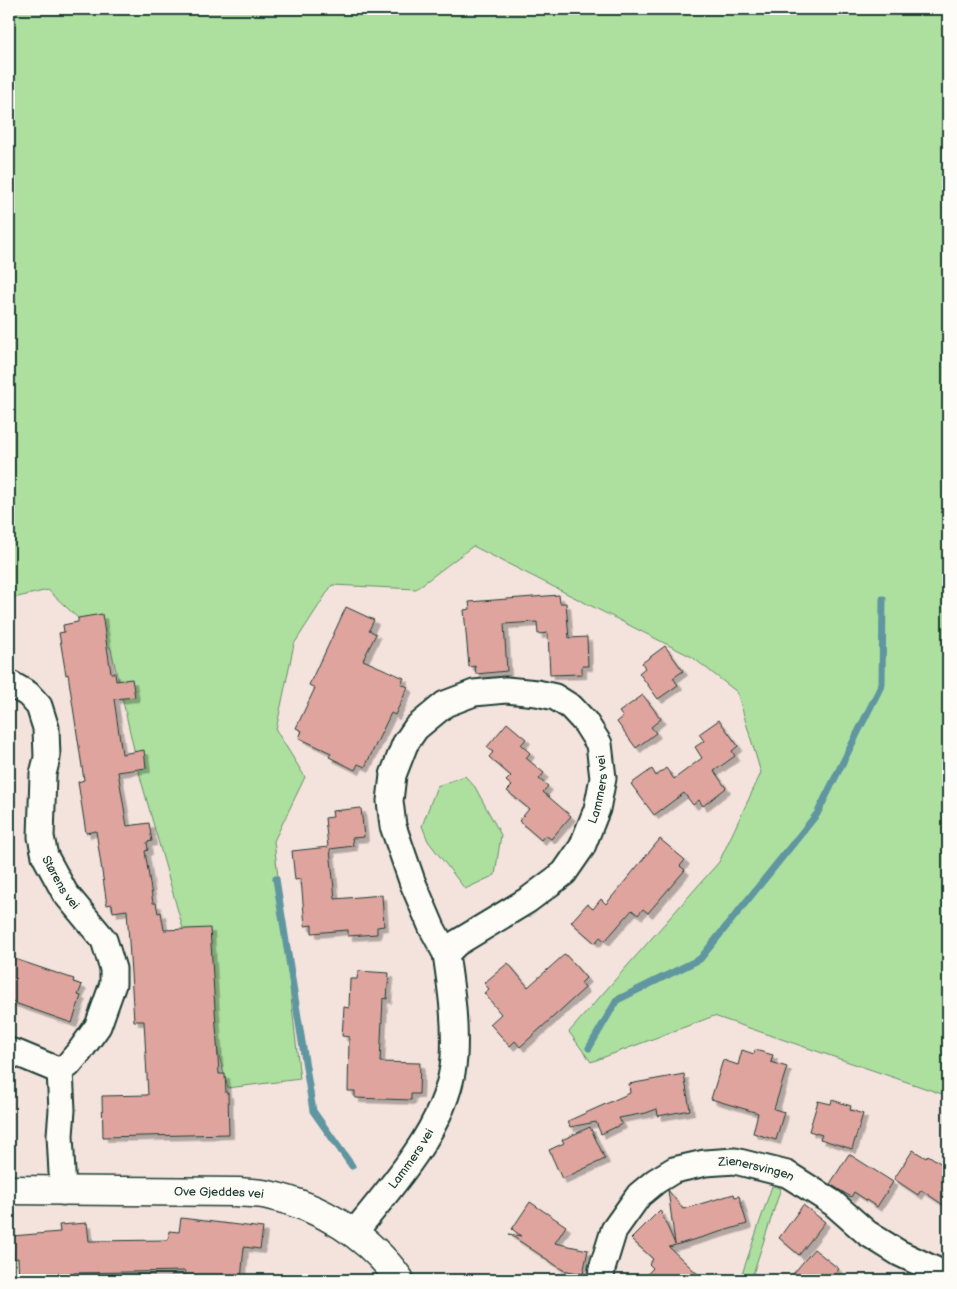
<svg xmlns="http://www.w3.org/2000/svg" width="957" height="1289" viewBox="0 0 957 1289" font-family="'Balsamiq Sans',sans-serif">
	<defs>
		<filter id="shadow"><feDropShadow dx="4.5" dy="4.5" stdDeviation="0" flood-color="#0004"/></filter>
	</defs>
	<rect width="100%" height="100%" fill="#f4e2dc"/>
	<filter id="ink" filterUnits="userSpaceOnUse"><feTurbulence type="fractalNoise" baseFrequency=".02" numOctaves="2"/><feDisplacementMap in="SourceGraphic" scale="10" xChannelSelector="R" yChannelSelector="G"/><feConvolveMatrix kernelMatrix="1 2 1 2 8 2 1 2 1" color-interpolation-filters="sRGB"/></filter>
	<g filter="url(#ink)">
		<g fill="#addf9f" stroke="#668e6a">
			<path d="M9,9H948V1096L714,1016L591,1062L569,1032L719,862L761,773L737,692L692,657L473,546L416,589L332,585L294,644L276,730L305,777L274,841L300,1079L228,1088L141,780L111,649L48,590L9,599Z"/>
			<path d="M465,776L475,787L501,835L495,875L465,889L428,841L422,826L437,786Z"/>
			<path d="M772,1186L781,1188L751,1280H740Z"/>
		</g>
		<g fill="none" stroke-linecap="round" stroke-linejoin="round">
			<g stroke="#5e96a0" stroke-width="7">
				<path d="M276,879L313,1111L352,1166"/>
				<path d="M589,1048L617,1000L700,959L817,814L882,684L883,599"/>
			</g>
		</g>
		<g fill="#dea49d" stroke="#1f3d34" filter="url(#shadow)">
			<path d="M559,595L560,603H566L569,638L587,637L588,666H582V674L550,675L548,633L538,634L537,622L504,624L507,671L476,674L475,666L469,667L464,610L470,609L469,602Z"/>
			<path d="M346,607L374,620L369,630L376,634L363,660L404,678L401,684L408,687L395,715L391,713L365,767L358,764L355,770L329,757L331,753L299,738L302,731L296,728L315,688L309,685L321,659H322Z"/>
			<path d="M102,614L111,673H115L116,681L132,679L135,697L114,699L122,754L144,750L146,768L118,772L127,826L149,823L152,841L147,842L148,850L145,851L153,903H156L158,913L161,912L164,930L210,928L219,1074H225L226,1093H228L229,1134L103,1137L102,1096L148,1095L144,1021H134L127,910L113,912L112,904L107,905L96,831L86,833L78,782L84,780L68,674L66,675L59,633L64,632L63,625L78,622V618Z"/>
			<path d="M665,646L683,671L673,678L678,685L658,699L639,673L645,668L642,663Z"/>
			<path d="M643,695L661,719L651,727L656,733L636,748L617,722L623,717L619,712Z"/>
			<path d="M719,720L738,746L732,751L735,756L714,771L726,788L703,806L699,800L693,805L684,793L654,815L631,784L652,769L656,776L666,768L674,779L702,758L695,747L704,741L699,734Z"/>
			<path d="M507,723L526,739L521,745L530,753L526,758L544,773L539,779L548,786L543,792L571,816L551,839L545,835L541,840L519,821L529,809L507,791L512,786L506,781L511,776L489,757L493,752L487,747Z"/>
			<path d="M361,808L364,837L352,838L353,846L330,849L335,899L382,895L384,926L377,927V934L348,936V930L312,933V925L305,926L301,879L295,880L292,851L328,847L325,818L333,817L332,811Z"/>
			<path d="M660,839L685,860L680,866L685,870L648,913L643,909L638,915L632,910L605,941L600,937L595,943L571,922L587,904L593,909L601,899L606,904Z"/>
			<path d="M565,954L586,978L581,983L585,988L520,1047L515,1041L510,1046L490,1024L501,1014L484,993L489,989L484,983L508,963L528,987Z"/>
			<path d="M9,957L74,979L73,982L82,985L78,995L81,996L72,1023L9,1001Z"/>
			<path d="M358,971L389,973L387,999L383,998L380,1062L420,1063L419,1094H411V1100L355,1098V1091H348L349,1037L342,1036L344,1007L349,1008L350,979H357Z"/>
			<path d="M742,1050L754,1054L755,1050L773,1055L771,1062L787,1067L774,1109L784,1112L776,1140L753,1133L758,1113L711,1099L723,1060L738,1065Z"/>
			<path d="M684,1074L690,1110L658,1116L657,1109L646,1113L619,1118L622,1124L601,1134L596,1122L570,1127L568,1121L630,1093L629,1084Z"/>
			<path d="M832,1100L851,1106L850,1110L863,1114L852,1149L820,1139L822,1135L809,1131L818,1101L831,1104Z"/>
			<path d="M590,1127L605,1159L562,1179L549,1150L564,1143L562,1140Z"/>
			<path d="M913,1150L926,1158L928,1155L948,1168V1208L921,1190L918,1195L894,1179Z"/>
			<path d="M849,1154L893,1182L877,1207L854,1192L851,1197L830,1184Z"/>
			<path d="M668,1190L683,1209L734,1194L735,1197L739,1196L747,1224L669,1247L704,1280H642L653,1268L649,1264L653,1259L631,1239L660,1210L675,1244Z"/>
			<path d="M530,1202L566,1226L555,1243L588,1250L583,1274L563,1270L509,1234L521,1236L512,1229Z"/>
			<path d="M803,1205L825,1222L799,1255L779,1238Z"/>
			<path d="M181,1218L263,1228L260,1249L244,1247L241,1280H184L185,1271L74,1273V1280H19L18,1258L14,1259L12,1236L60,1232L59,1225L87,1223L89,1241L168,1240L169,1231L179,1232Z"/>
			<path d="M814,1249L839,1269L831,1280H788Z"/>
		</g>
		<g fill="none" stroke-linecap="round" stroke-linejoin="round">
			<g stroke="#1f3d34" stroke-width="29">
				<g id="minor">
					<path id="s1" d="M9,683L28,694L39,706L46,728L47,758L43,774L41,837L45,856L65,893L104,940L113,969V984L98,1026L80,1051L68,1065L60,1071"/>
					<path d="M9,1051L19,1054L60,1071"/>
					<path d="M60,1071L62,1110L60,1135L63,1192"/>
					<path id="s2" d="M354,1233C393,1184 450,1123 454,1057C456,1022 451,988 446,954L457,943L528,900L564,873L582,847L597,809L603,778L599,744L585,722L571,707L555,697L537,693L506,690L474,693L445,704L416,728L405,744L393,775L390,801L393,826L412,881L432,928L446,954"/>
					<path id="s3" d="M601,1280L602,1269L614,1230L639,1195L656,1181L674,1170L705,1163L735,1161L787,1174L833,1203L867,1233L899,1253L948,1276"/>
				</g>
			</g>
			<g stroke="#1f3d34" stroke-width="31">
				<g id="tertiary">
					<path id="s4" d="M9,1190L237,1192C247,1193 258,1193 268,1195C320,1206 369,1236 400,1280"/>
				</g>
			</g>
			<use href="#minor" stroke="#fdfcf7" stroke-width="25"/>
			<use href="#tertiary" stroke="#fdfcf7" stroke-width="28"/>
		</g>
	</g>
	<g text-anchor="middle" stroke-width="4" stroke-linejoin="round" paint-order="stroke">
		<g font-size="12" fill="#1f3d34" stroke="#fdfcf7">
			<text dy="4" stroke="none"><textPath href="#s2" startOffset="545">Lammers vei</textPath></text>
			<text dy="4" stroke="none"><textPath href="#s1" startOffset="221">Størens vei</textPath></text>
			<text dy="4" stroke="none"><textPath href="#s2" startOffset="94">Lammers vei</textPath></text>
			<text dy="4" stroke="none"><textPath href="#s3" startOffset="222">Zienersvingen</textPath></text>
			<text dy="4" stroke="none"><textPath href="#s4" startOffset="210">Ove Gjeddes vei</textPath></text>
		</g>
	</g>
	<rect width="957" height="1289" fill="none" stroke="#fdfcf7" stroke-width="30"/>
	<rect x="15" y="15" width="927" height="1259" fill="none" stroke="#1f3d34" stroke-width="2" filter="url(#ink)"/>
</svg>
